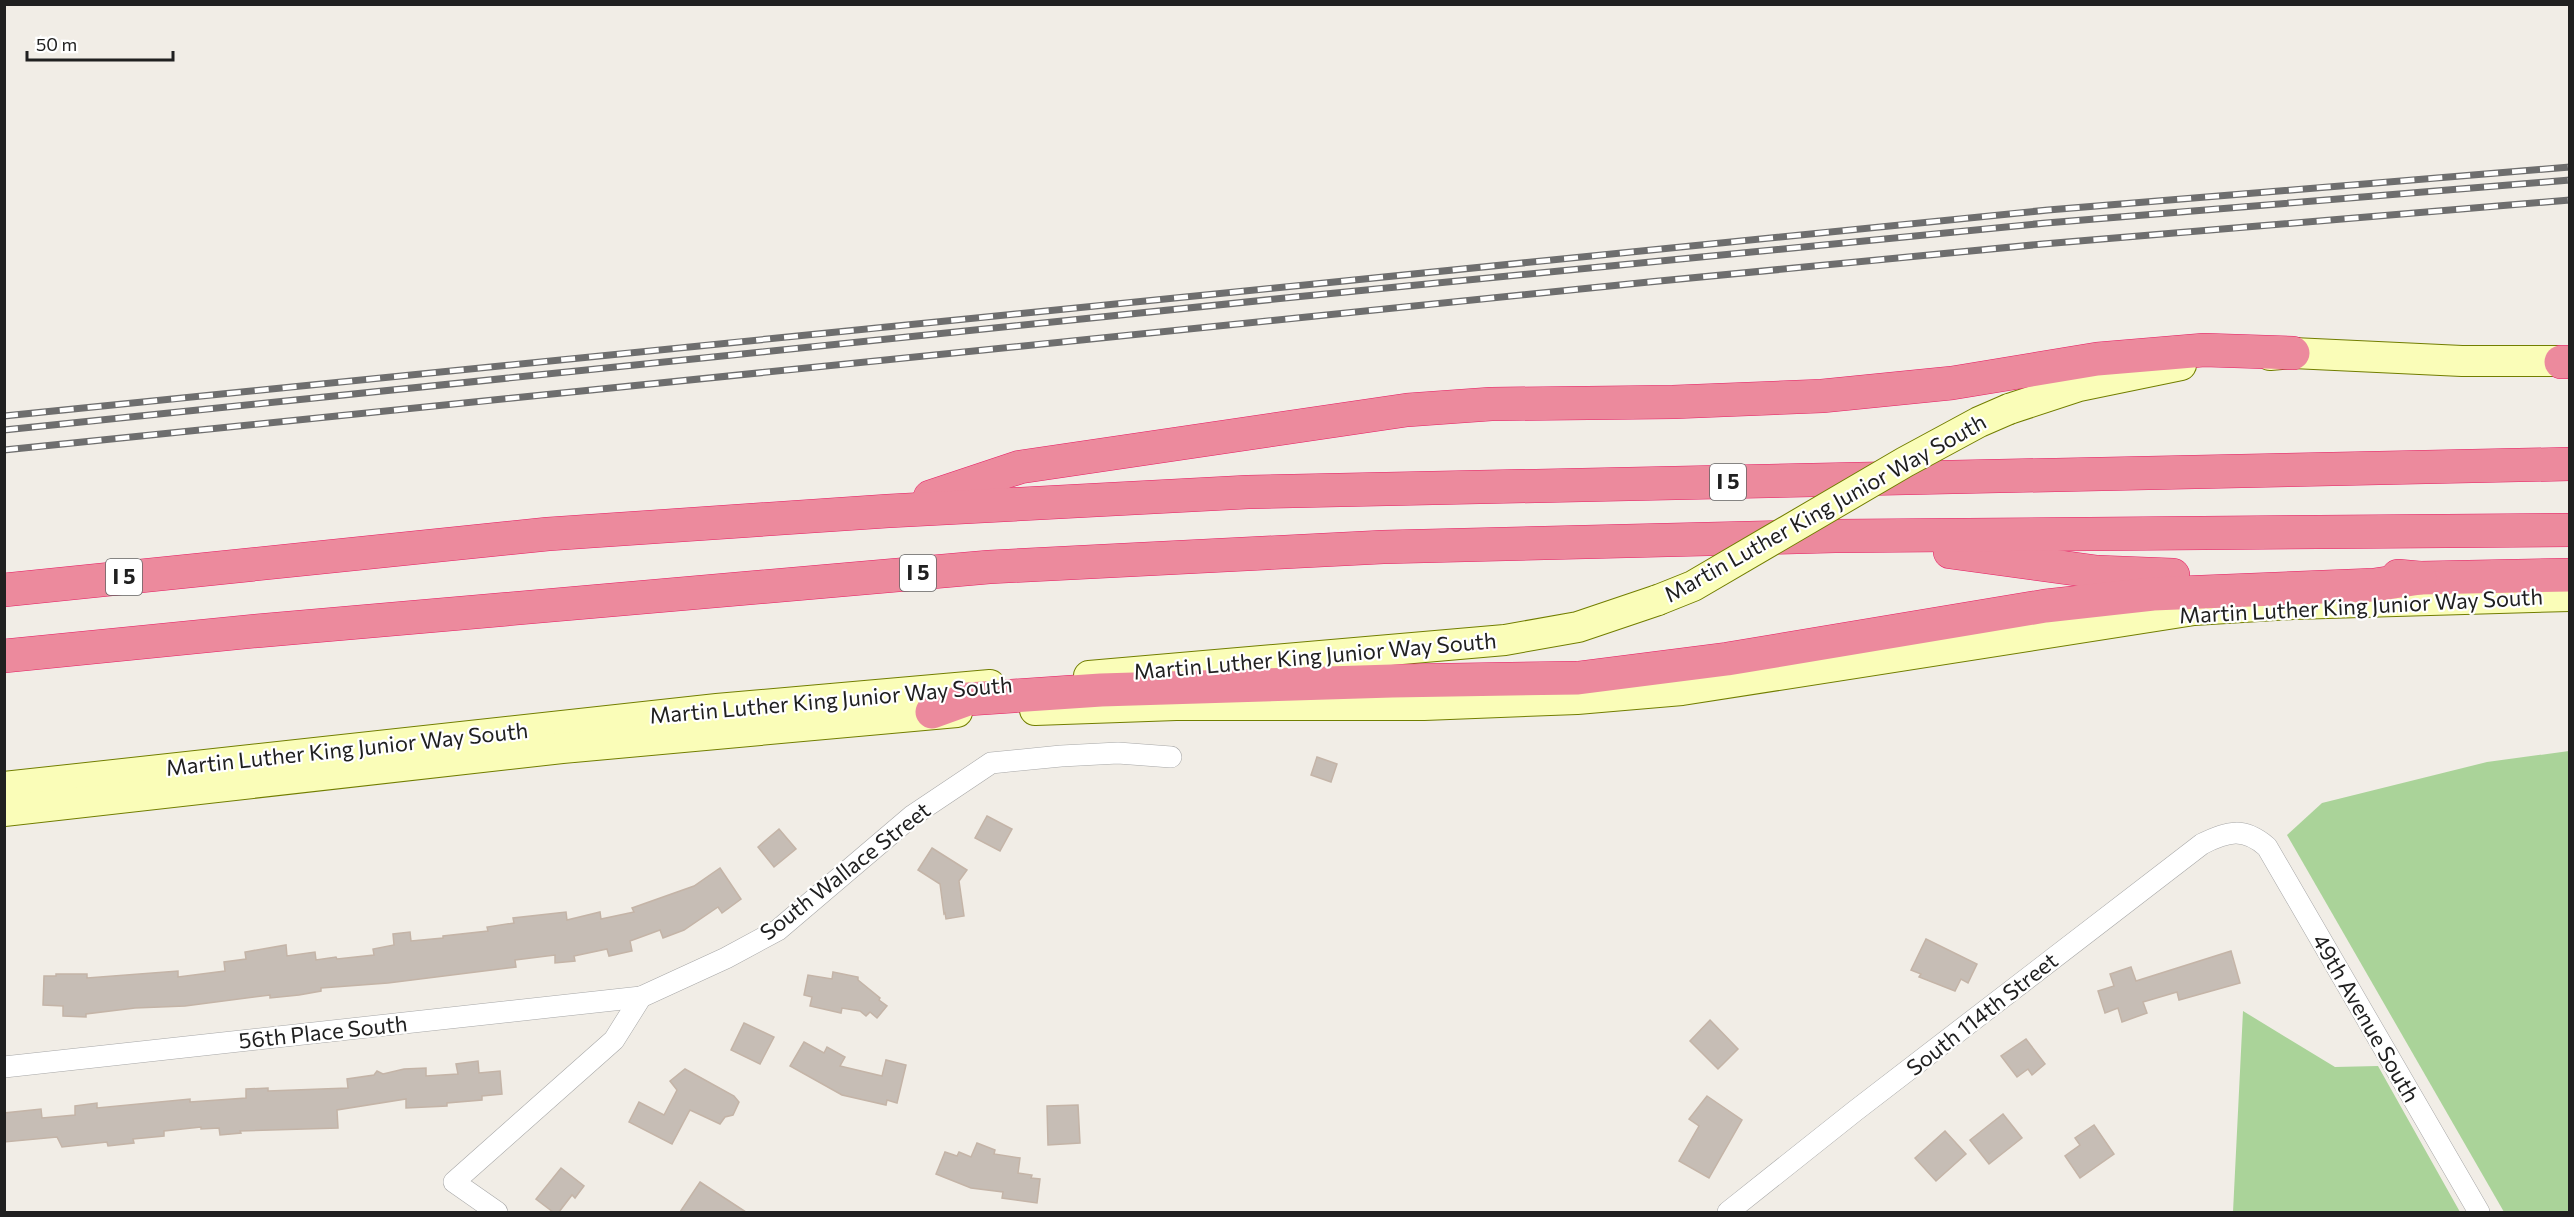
<svg xmlns="http://www.w3.org/2000/svg" width="2574" height="1217" viewBox="0 0 2574 1217" font-family="Commissioner,sans-serif">
	<rect width="100%" height="100%" fill="#f1ede6"/>
	<g fill="#aad399">
		<path d="M2569,751V1212H2504L2287,835L2322,803L2487,762Z"/>
		<path d="M2243,1011L2335,1067L2378,1066L2460,1212H2233Z"/>
	</g>
	<g fill="#c6bdb5" stroke="#c4b4a7" stroke-width="1.5">
		<path d="M1317,757L1337,764L1331,782L1311,775Z"/>
		<path d="M987,816L1012,829L1000,851L975,838Z"/>
		<path d="M779,829L796,849L774,867L758,847Z"/>
		<path d="M932,848L967,870L959,881L964,916L946,919L945,913L944,914L940,884L918,870Z"/>
		<path d="M720,868L741,899L722,913L718,907L684,930L663,938L660,930L630,941L632,951L609,956L607,949L574,956L575,961L555,963V955L515,960L516,967L388,983L321,988V991L299,995L270,998V995L185,1006L135,1008L86,1014V1017L63,1016V1006L43,1005L44,976H56V974H87V978L178,971V977L225,971L224,962L246,959L245,952L286,945L287,956L315,952L316,960L336,957L337,959L374,955L373,949L394,945L393,934L410,932L411,941L443,938V936L488,931L487,927L514,923L513,918L566,912L567,920L600,912L601,919L634,912L632,908L694,886Z"/>
		<path d="M1926,939L1977,964L1968,983L1961,979L1955,991L1919,977L1921,974L1911,970Z"/>
		<path d="M2231,951L2240,983L2179,1000L2177,992L2143,1002L2147,1013L2122,1022L2118,1008L2105,1013L2098,991L2114,986L2110,974L2131,967L2136,981Z"/>
		<path d="M833,972L858,977V980L880,998L879,1000L887,1006L877,1018L870,1012L866,1016L860,1011L842,1008L841,1013L810,1006L812,997L804,995L808,975L832,979Z"/>
		<path d="M1710,1020L1738,1049L1718,1069L1690,1041Z"/>
		<path d="M744,1023L774,1037L760,1064L731,1050Z"/>
		<path d="M2026,1039L2045,1064L2032,1075L2028,1069L2017,1077L2001,1056Z"/>
		<path d="M804,1042L824,1053L827,1047L845,1057L840,1066L882,1076L886,1060L906,1065L897,1103L887,1100L886,1105L842,1095L790,1066Z"/>
		<path d="M478,1061L479,1073L500,1071L502,1094L482,1096V1100L447,1103V1106L406,1108V1099L337,1110L338,1128L240,1131L241,1133L220,1135L219,1128L201,1129V1127L164,1131V1136L133,1139L134,1143L108,1146L107,1142L62,1147L57,1137L4,1142V1113L41,1109L42,1118L75,1115V1106L97,1103V1108L190,1099V1102L246,1098V1089L268,1088V1091L348,1088L347,1079L374,1075L377,1071L383,1074L404,1069L426,1068V1076L458,1074L456,1064Z"/>
		<path d="M685,1069L734,1096L739,1102L733,1115L725,1117L720,1124L690,1110L672,1144L629,1122L639,1102L664,1115L677,1090L670,1081Z"/>
		<path d="M1707,1096L1742,1120L1709,1178L1679,1161L1699,1126L1689,1119Z"/>
		<path d="M1078,1105L1080,1143L1048,1145L1047,1106Z"/>
		<path d="M2003,1114L2022,1138L1989,1164L1970,1140Z"/>
		<path d="M2094,1125L2114,1154L2080,1178L2065,1156L2080,1145L2075,1138Z"/>
		<path d="M1945,1131L1966,1154L1936,1181L1915,1158Z"/>
		<path d="M977,1143L995,1150L994,1154L1020,1158L1018,1173L1032,1175L1031,1178L1040,1179L1037,1203L1002,1198L1003,1192L971,1188L936,1174L945,1152L957,1156L959,1152L971,1157Z"/>
		<path d="M561,1168L584,1186L575,1198L572,1195L559,1212H553L536,1199Z"/>
		<path d="M700,1182L746,1212H680Z"/>
	</g>
	<g fill="none" stroke-linecap="round" stroke-linejoin="round">
		<g stroke="#a7a7a7" stroke-width="22">
			<g id="street">
				<path d="M4,1067L641,997"/>
				<path d="M497,1212L454,1182L614,1040L641,997L726,958L778,930L912,816L991,763L1061,756L1118,753L1171,757"/>
				<path d="M1728,1212L1855,1111L2202,844C2228,831 2244,827 2267,847L2479,1212"/>
			</g>
		</g>
		<g stroke="#727e00" stroke-width="32">
			<g id="secondary">
				<path d="M2270,355L2293,353L2462,361H2570"/>
				<path d="M2009,409L2079,386L2181,365"/>
				<path d="M1089,676L1505,640L1578,627L1658,600"/>
				<path d="M1035,710L1176,705H1424L1577,699L1682,690L2194,610L2293,604L2570,596"/>
				<path d="M4,787L717,709L990,685"/>
				<path d="M4,811L562,748L957,712"/>
			</g>
		</g>
		<g stroke="#e61d63" stroke-width="34">
			<g id="highway">
				<path d="M2561,362H2570"/>
				<path d="M930,497L1020,467L1407,410L1491,404L1673,402L1822,396L1952,383L2097,359L2204,350L2293,353"/>
				<path d="M1950,552L2097,572L2173,575"/>
				<path d="M2398,576L2420,578L2570,575"/>
				<path d="M4,590L548,534L888,511L1248,492L2570,464"/>
				<path d="M4,656L256,631L989,567L1383,547L1835,536L2570,530"/>
				<path d="M932,712L968,699L1101,690L1392,681L1578,678L1727,659L2045,606L2153,594L2374,585L2420,578"/>
			</g>
		</g>
		<use href="#street" stroke="#fff" stroke-width="21"/>
		<use href="#secondary" stroke="#fafdb8" stroke-width="30"/>
		<use href="#highway" stroke="#ec8a9d" stroke-width="33"/>
		<g stroke="#6e6e6e" stroke-width="7">
			<g id="rail">
				<path d="M4,416L2048,210L2570,167"/>
				<path d="M4,430L1295,297L2046,223L2570,180"/>
				<path d="M4,450L1649,282L2043,244L2570,200"/>
			</g>
		</g>
		<use href="#rail" stroke="#fff" stroke-width="4.5" stroke-dasharray="14" stroke-linecap="butt"/>
		<g stroke="#727e00" stroke-width="32" stroke-linecap="butt">
			<path id="secondary-bridge" d="M1658,600L1693,586L1905,462L1979,422L2009,409"/>
		</g>
		<use href="#secondary-bridge" stroke="#fafdb8" stroke-width="30"/>
	</g>
	<g text-anchor="middle" stroke-width="4.5" stroke-linejoin="round" paint-order="stroke">
		<g fill="#fff" stroke="#636363" stroke-width="1.5">
			<rect x="1710" y="464" width="36" height="36" rx="4.5"/>
			<rect x="900" y="555" width="36" height="36" rx="4.5"/>
			<rect x="106" y="559" width="36" height="36" rx="4.5"/>
		</g>
		<g font-size="21" font-weight="bold" fill="#202020">
			<text x="1728" y="489">I 5</text>
			<text x="918" y="580">I 5</text>
			<text x="124" y="584">I 5</text>
		</g>
		<g font-size="22" fill="#202020" stroke="#fff">
			<text transform="translate(1825 508) rotate(-29)" y="8">Martin Luther King Junior Way South</text>
			<text transform="translate(2361 606) rotate(-3)" y="8">Martin Luther King Junior Way South</text>
			<text transform="translate(1315 656) rotate(-5)" y="8">Martin Luther King Junior Way South</text>
			<text transform="translate(831 700) rotate(-5)" y="8">Martin Luther King Junior Way South</text>
			<text transform="translate(347 749) rotate(-6)" y="8">Martin Luther King Junior Way South</text>
			<text transform="translate(845 871) rotate(-38)" y="8">South Wallace Street</text>
			<text transform="translate(1982 1014) rotate(-38)" y="8">South 114th Street</text>
			<text transform="translate(2366 1018) rotate(60)" y="8">49th Avenue South</text>
			<text transform="translate(323 1032) rotate(-6)" y="8">56th Place South</text>
		</g>
	</g>
	<rect width="2574" height="1217" fill="none" stroke="#202020" stroke-width="12"/>
	<path d="M27 51v9h146v-9" fill="none" stroke="#202020" stroke-width="3"/>
	<text x="36" y="51" font-size="18" fill="#202020" stroke="#ffffff" stroke-width="4.5" paint-order="stroke">50 m</text>
</svg>
